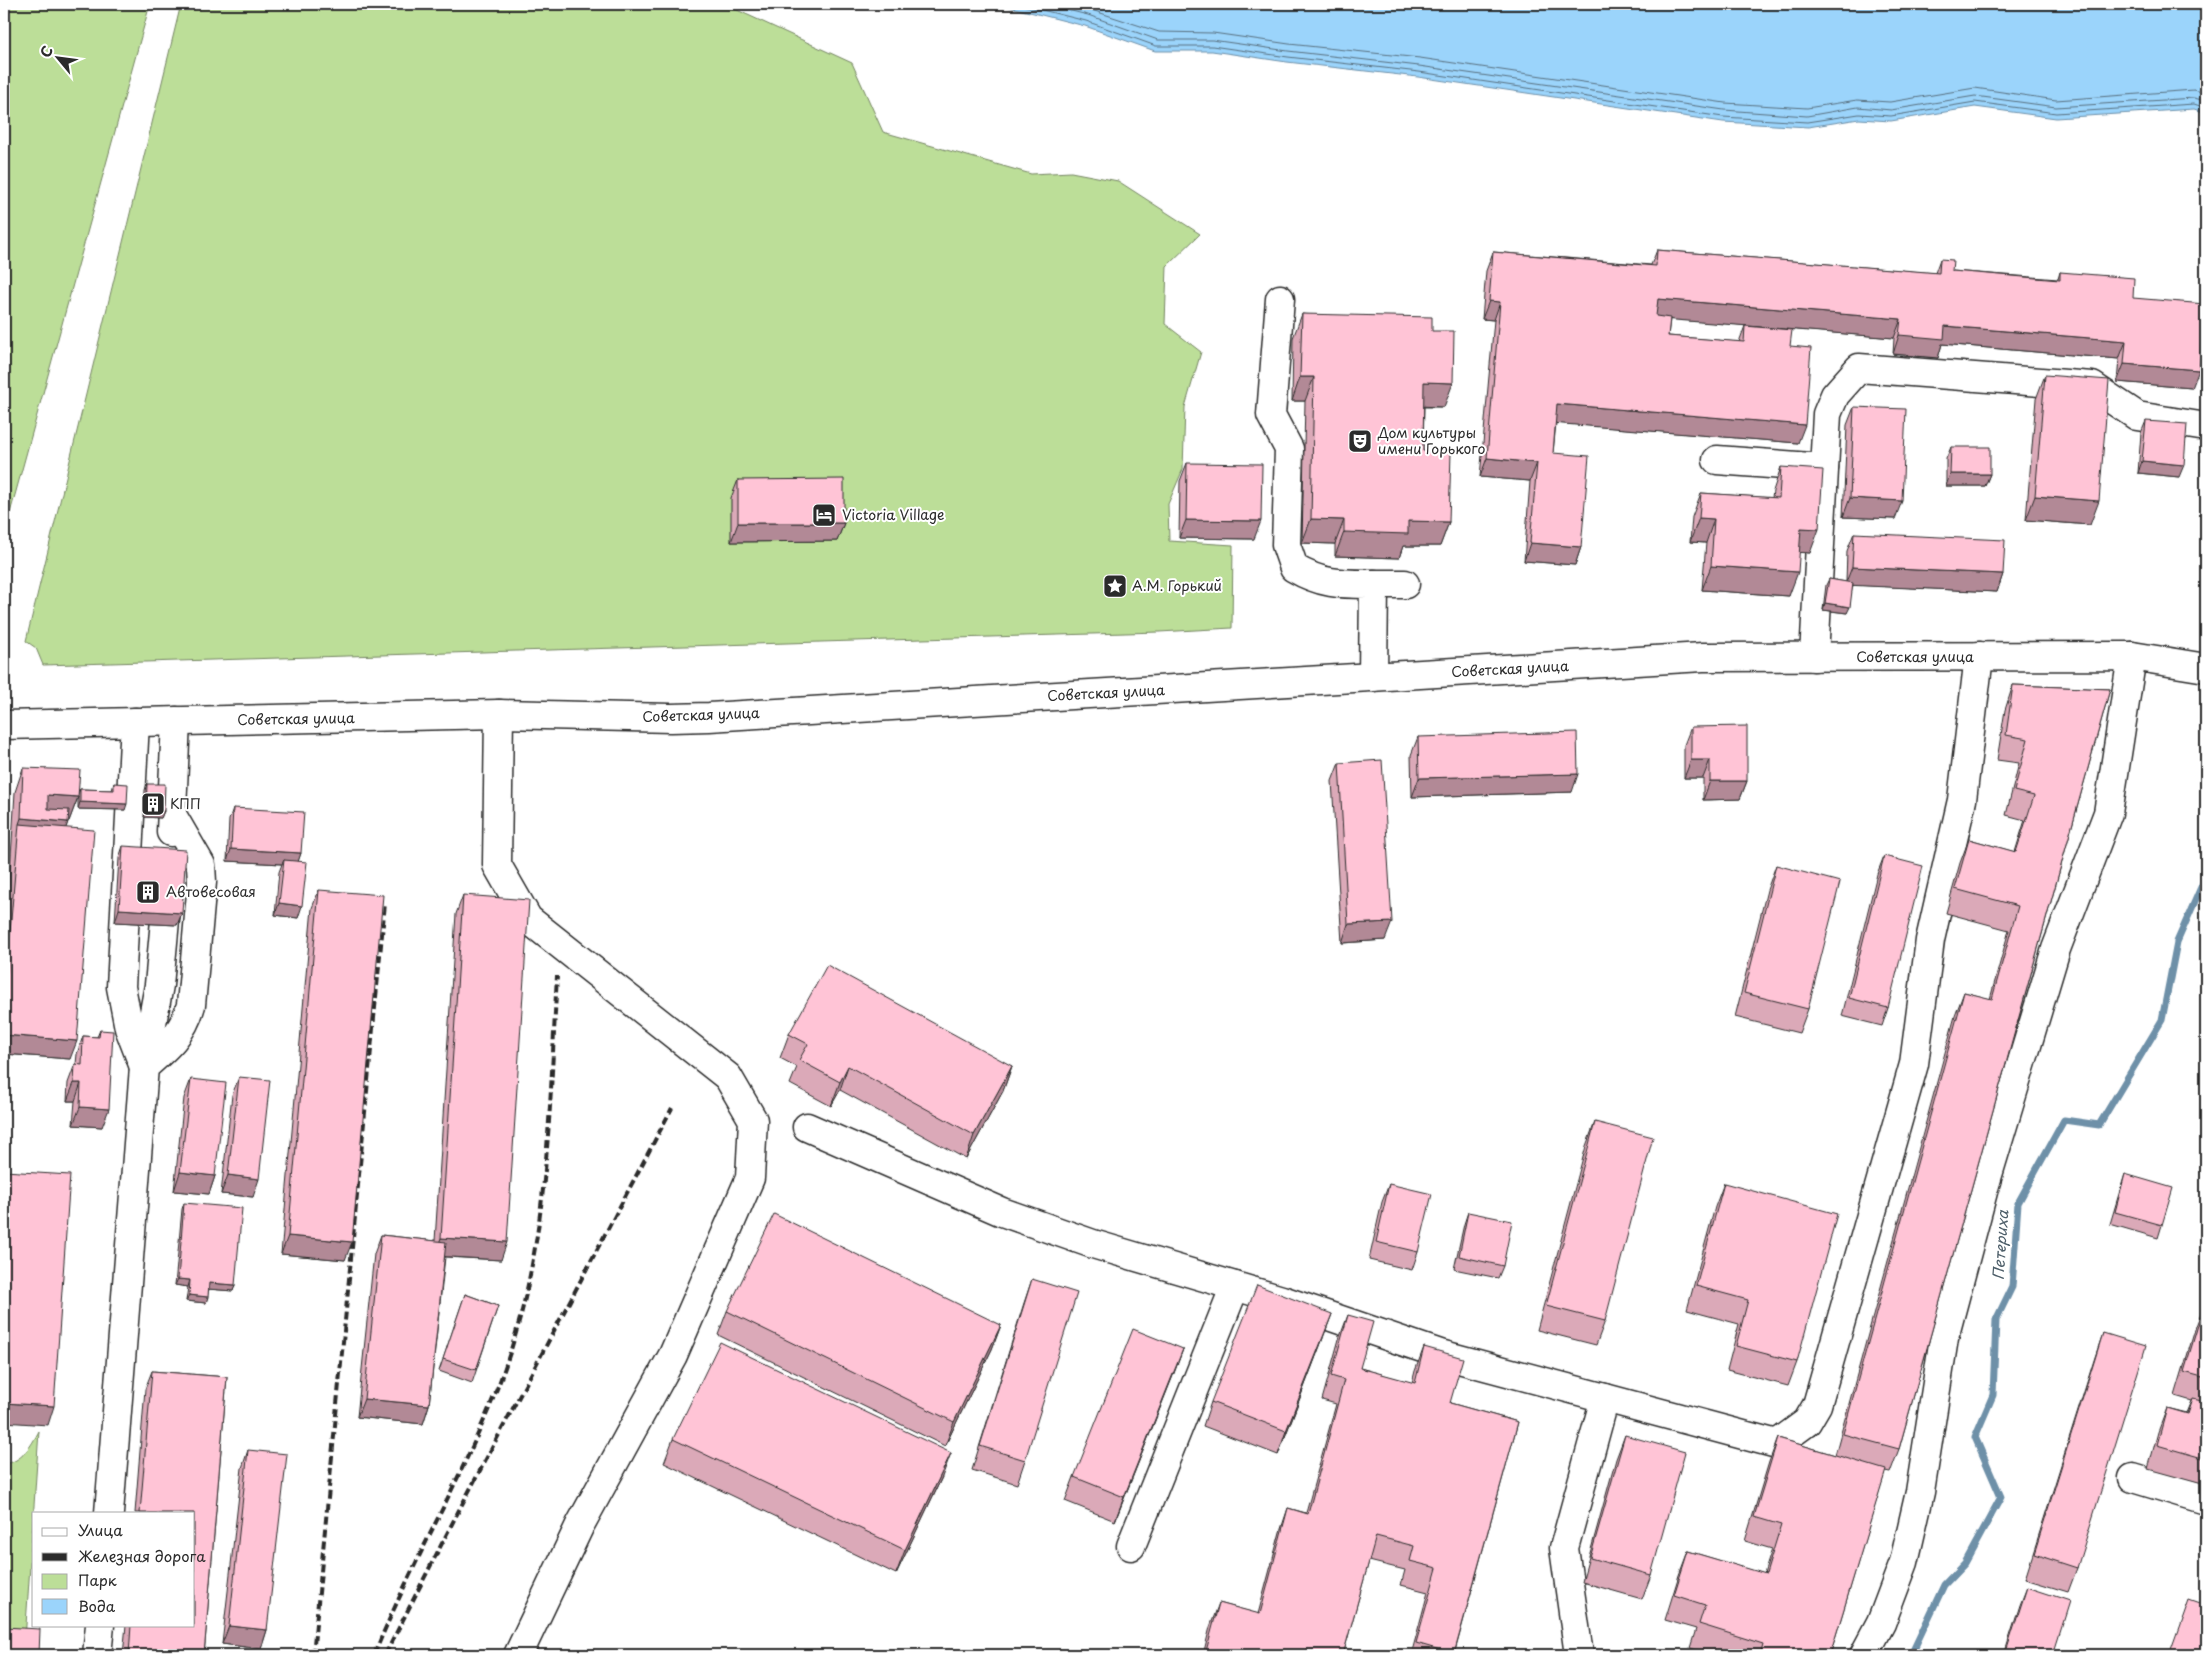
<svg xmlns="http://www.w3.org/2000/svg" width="2210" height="1659" viewBox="0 0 2210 1659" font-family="'Playpen Sans',sans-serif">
	<rect width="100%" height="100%" fill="#fff"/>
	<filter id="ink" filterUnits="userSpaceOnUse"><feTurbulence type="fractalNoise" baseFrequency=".02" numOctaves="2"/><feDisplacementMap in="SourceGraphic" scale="10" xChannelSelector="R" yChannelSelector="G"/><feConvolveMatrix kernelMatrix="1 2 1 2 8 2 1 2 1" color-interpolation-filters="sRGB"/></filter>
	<g filter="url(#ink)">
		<g fill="#bcde98" stroke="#748462">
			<path d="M4,4H150L4,535Z"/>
			<path d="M181,4H724L852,63L883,132L1031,174L1071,172L1118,181L1200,234L1167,266L1165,324L1201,352L1185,407L1183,469L1168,504L1169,541L1233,545L1232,628L1159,632L43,665L36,648L26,641Z"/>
			<path d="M39,1431L25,1640L4,1639V1464C22,1462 31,1446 39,1431Z"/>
		</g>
		<path fill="#9bd4fb" stroke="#6e90a8" d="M998,4H2206V113L2194,109L2056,118L1975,107L1891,121L1859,119L1808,127L1723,122L1418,77L1287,62L1212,51H1155L1085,26Z"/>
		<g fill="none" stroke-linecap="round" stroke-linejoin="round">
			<g stroke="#586f7e" stroke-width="1">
				<path d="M1018,4L1086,21L1156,46H1212L1288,57L1419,72L1723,117L1807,122L1859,114L1891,116L1975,102L2056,113L2194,104L2206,108"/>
				<path d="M1043,4L1088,15L1158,40H1212L1288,51L1419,66L1724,110L1807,116L1858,107L1891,110L1975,96L2056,107L2194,98L2206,101"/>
				<path d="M1073,4L1159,32L1213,33L1289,44L1420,58L1725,103L1807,108L1857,100L1890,102L1975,88L2056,100L2194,90L2206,93"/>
			</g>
			<path stroke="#6e90a8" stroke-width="7" d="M1911,1655L1944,1585L1965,1563L2001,1497L1975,1437L1993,1395L1996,1320L2012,1287L2018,1203L2064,1120L2099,1125L2162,1020L2177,942L2206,876"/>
			<g stroke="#2b2b2b" stroke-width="31">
				<g id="minor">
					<path d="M1280,299L1271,415L1289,449L1286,545L1294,568C1323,585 1342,584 1374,584L1373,677"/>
					<path d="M1717,460L1824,468"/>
					<path d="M1374,584H1405"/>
					<path d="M1814,657L1827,414L1835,395L1859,368L2092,386L2137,416L2206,427"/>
					<path d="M499,714L497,865L528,919L728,1077L753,1120L750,1178L673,1355L580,1525L518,1655"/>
					<path d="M135,722L121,987L129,1028L144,1067"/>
					<path d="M171,832L176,721"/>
					<path d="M144,1067L159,985L168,888"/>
					<path d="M807,1127L1002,1212L1093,1244L1282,1300L1440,1354L1777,1444L1807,1422L1817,1405L1914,1064L1930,940L1962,800L1979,656"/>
					<path d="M2133,1478L2206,1500"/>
					<path d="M109,1513L144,1067C166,1048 183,1034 191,1005L202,882L201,865L172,815"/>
					<path d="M1131,1546L1235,1286"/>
					<path d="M97,1655L100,1625"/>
					<path d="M1579,1655L1564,1548L1605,1398"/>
					<path d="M1864,1655L1881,1623L1904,1562L1920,1492L1944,1338L1984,1188L2056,949L2108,813L2132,656"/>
				</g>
			</g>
			<g stroke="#2b2b2b" stroke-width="31">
				<path id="major" d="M4,725L499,714L671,718L709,717L1703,657L2132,656L2206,668"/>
			</g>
			<use href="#minor" stroke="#fff" stroke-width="28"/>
			<use href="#major" stroke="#fff" stroke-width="28"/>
			<g stroke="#2b2b2b" stroke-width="4" stroke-dasharray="8 4" stroke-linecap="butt">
				<path d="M313,1655L385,903"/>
				<path d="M374,1655C412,1562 464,1475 500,1381C549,1252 549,1112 557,976"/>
				<path d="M385,1655L458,1512L672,1108"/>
			</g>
		</g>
		<g fill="#dba9b8" stroke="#2b2b2b">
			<path d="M1657,250L1935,273L1940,259L1952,271L2058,279L2060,272L2133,298L2192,388L2117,382L2119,359L1942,344L1938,358L1893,354L1894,338L1670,319L1668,336L1739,342L1745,326L1790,346L1798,443L1556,423L1553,453L1581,547L1575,565L1524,561L1530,481L1480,477L1494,320L1482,319L1486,271L1493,252L1651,265Z"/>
			<path d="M1302,314L1432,331L1444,407H1424L1423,451L1449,522L1440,546H1403L1399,558L1335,556V544L1302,543L1305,401H1292L1293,338Z"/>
			<path d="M2045,375L2090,525L2026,520L2036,399Z"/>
			<path d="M1854,407L1895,519L1843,517L1847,425Z"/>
			<path d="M2146,421L2179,477L2138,473L2141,433Z"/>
			<path d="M1951,447L1990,474L1985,486H1946V459Z"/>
			<path d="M1187,463L1254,539L1179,538L1180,481Z"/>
			<path d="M1781,467L1810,553L1799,552L1789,596L1702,590L1706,543L1690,542L1692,517L1701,493L1772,498L1773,491Z"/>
			<path d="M738,480L844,523L837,541L731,542V498Z"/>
			<path d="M1854,533L2003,574L1997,592L1853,585L1847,613L1823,610L1826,585L1829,579L1846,582L1847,551Z"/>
			<path d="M2013,685L2110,689L1899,1449L1890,1473L1885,1472L1830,1655H1713L1690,1648L1696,1629L1665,1620L1679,1575L1688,1551L1764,1574L1772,1549L1745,1541L1769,1462L1778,1438L1835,1455L1955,1016L1964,992L1990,999L2009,930L1946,913L1960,863L1969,839L2015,852L2025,820L2006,815L2019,763L1997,760L2005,710Z"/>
			<path d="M1691,727L1747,781L1740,799L1703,800V778H1684V745Z"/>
			<path d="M1418,737L1572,792L1412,797L1411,755Z"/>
			<path d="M1339,763L1385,940L1342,943L1332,781Z"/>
			<path d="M23,768L78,794L80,789L112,790L114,783L125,810L78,809V797L69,821H68L66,828L70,1059L4,1054V942L12,842L15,792Z"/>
			<path d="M147,784L164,811L161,818L144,817L145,790Z"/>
			<path d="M233,808L301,853L298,861V918L275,915L279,872L282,864L227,861L229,820Z"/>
			<path d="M123,846L182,913L177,925L115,922L119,858Z"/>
			<path d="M1884,856L1888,1008L1882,1026L1842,1016L1877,874Z"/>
			<path d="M1776,865L1808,1009L1799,1033L1735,1017L1767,890Z"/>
			<path d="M319,890L345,1260L281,1254L312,908Z"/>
			<path d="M463,895L501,1260L445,1257L429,1405L423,1424L357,1417L374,1254L381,1235L435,1241L456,914Z"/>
			<path d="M100,1030L102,1127L73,1125L75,1101H67L68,1083L75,1064H76L77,1054L83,1036L97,1037Z"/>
			<path d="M789,1034L1012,1066L1003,1091L966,1159L840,1090L831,1106L790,1084L797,1067L780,1058Z"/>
			<path d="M239,1077L253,1197L221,1194L232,1095Z"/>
			<path d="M191,1079L215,1176L209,1194L174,1191L184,1098Z"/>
			<path d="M1595,1122L1605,1321L1596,1345L1537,1330L1586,1146Z"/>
			<path d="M2125,1174L2162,1225L2158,1238L2110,1224L2121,1187Z"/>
			<path d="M1724,1183L1797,1362L1788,1386L1727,1370L1739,1324L1687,1310L1715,1207Z"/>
			<path d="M1389,1184L1418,1252L1412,1270L1369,1260L1382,1202Z"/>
			<path d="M184,1203L235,1285L233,1291L209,1289L206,1303L186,1301L188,1287L175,1285L182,1209Z"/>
			<path d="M1468,1212L1503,1266L1498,1278L1454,1269L1464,1224Z"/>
			<path d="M1032,1279L1025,1460L1017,1484L972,1470L1024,1303Z"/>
			<path d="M465,1294L498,1306L472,1383L439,1371Z"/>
			<path d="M2205,1302L2206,1303V1485L2148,1469L2158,1432L2167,1408L2187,1413L2192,1401L2175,1396L2196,1326Z"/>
			<path d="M727,1311L1001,1325L992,1349L945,1446L718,1335Z"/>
			<path d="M1348,1315L1360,1368L1412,1383L1415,1371L1424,1347L1450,1403L1518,1422L1454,1655H1411L1428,1592L1401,1585L1405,1570L1369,1561L1343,1655H1203L1210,1627L1219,1603L1258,1614L1280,1532L1288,1508L1306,1513L1336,1404L1322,1400L1339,1339Z"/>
			<path d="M2103,1333L2077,1568L2068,1592L2025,1579L2095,1357Z"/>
			<path d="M1323,1338L1278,1455L1203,1426L1211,1402Z"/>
			<path d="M1183,1349L1174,1373L1115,1521L1065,1501L1074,1477Z"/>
			<path d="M152,1371L227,1377L204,1655H123L126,1625H194V1513H135L145,1389Z"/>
			<path d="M1625,1435L1651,1575L1642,1599L1582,1582L1616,1459Z"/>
			<path d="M673,1439L942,1477L896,1574L664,1463Z"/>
			<path d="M248,1450L267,1630L261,1649L222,1644L242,1468Z"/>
			<path d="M2027,1587L2053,1655H2004L2020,1605Z"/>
		</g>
		<g fill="#b28996" stroke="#2b2b2b">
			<path d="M1658,299L1901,319L1894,338L1651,318Z"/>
			<path d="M1489,301L1500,302L1494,320L1482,319Z"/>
			<path d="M1945,326L2126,341L2119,359L1942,344L1938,358L1893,354L1899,335Z"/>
			<path d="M2124,364L2199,370L2192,388L2117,382Z"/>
			<path d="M1300,377H1314L1305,401H1292Z"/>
			<path d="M1424,382L1453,383L1444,407L1416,406Z"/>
			<path d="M1557,404L1805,425L1798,443L1551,423Z"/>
			<path d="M1487,458L1537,463L1530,481L1480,477Z"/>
			<path d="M2142,461L2184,465L2179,477L2138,473Z"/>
			<path d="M1950,474H1990L1985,486H1946Z"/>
			<path d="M2035,496L2099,501L2090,525L2026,520Z"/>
			<path d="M1850,498L1902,501L1895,519L1843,517Z"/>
			<path d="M1699,518L1714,519L1706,543L1690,542Z"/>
			<path d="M1311,519L1344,520L1335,544L1302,543Z"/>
			<path d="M1186,520L1261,521L1254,539L1179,538Z"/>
			<path d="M1408,521L1449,522L1440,546H1403L1399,558L1335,556L1344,532Z"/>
			<path d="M738,523H844L837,541L731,542Z"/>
			<path d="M1801,528L1819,529L1810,553L1792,552Z"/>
			<path d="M1530,543L1581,547L1575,565L1524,561Z"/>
			<path d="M1711,566L1798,572L1789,596L1702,590Z"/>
			<path d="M1852,567L2003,574L1997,592L1845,585Z"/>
			<path d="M1825,603L1850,607L1847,613L1823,610Z"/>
			<path d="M1691,760H1710L1703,778H1684Z"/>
			<path d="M1578,774L1572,792L1412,797L1419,778Z"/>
			<path d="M1710,781H1747L1740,799L1703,800Z"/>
			<path d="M48,795L78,797L69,821L39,820Z"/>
			<path d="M80,802L127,804L125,810L78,809Z"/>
			<path d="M146,811H164L161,818L144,817Z"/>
			<path d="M21,818L68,822L59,846L19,824Z"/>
			<path d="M231,849L301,853L297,865L284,860L282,864L227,861Z"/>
			<path d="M279,903L302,906L298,918L275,915Z"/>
			<path d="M119,909L182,913L177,925L115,922Z"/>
			<path d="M1392,922L1385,940L1342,943L1348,924Z"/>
			<path d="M4,1035L77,1041L70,1059L4,1054Z"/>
			<path d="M848,1066L840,1090L831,1106L840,1082Z"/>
			<path d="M1012,1066L1003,1091L966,1159L974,1135Z"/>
			<path d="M74,1083H81L75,1101H67Z"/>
			<path d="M80,1107L109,1109L102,1127L73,1125Z"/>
			<path d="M180,1172L215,1176L209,1194L174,1191Z"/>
			<path d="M228,1175L259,1179L253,1197L221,1194Z"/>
			<path d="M288,1236L352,1242L345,1260L281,1254Z"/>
			<path d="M441,1238L507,1242L501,1260L434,1256Z"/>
			<path d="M178,1279L190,1280L188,1287L175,1285Z"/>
			<path d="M209,1283L235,1285L233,1291L207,1289Z"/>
			<path d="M189,1295L208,1297L206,1303L186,1301Z"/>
			<path d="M1332,1314L1323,1338L1278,1455L1286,1431Z"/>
			<path d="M1001,1325L992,1349L945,1446L954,1422Z"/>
			<path d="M1183,1349L1174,1373L1115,1521L1124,1497Z"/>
			<path d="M364,1399L429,1405L423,1424L357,1417Z"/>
			<path d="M4,1403L54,1406L48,1425L4,1422Z"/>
			<path d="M951,1453L942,1477L896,1574L905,1550Z"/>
			<path d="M229,1626L267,1630L261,1649L222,1644Z"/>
		</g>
		<g fill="#ffc4d6" stroke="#2b2b2b">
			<path d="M1657,250L1939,273L1940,259L1953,260L1952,271L2060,280V272L2134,278L2133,298L2205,304L2199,370L2124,364L2126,341L1945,326L1944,339L1899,335L1901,319L1658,299L1656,316L1670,318L1668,336L1744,342L1745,326L1792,330L1790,346L1811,348L1805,425L1557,404L1553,453L1589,456L1581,547L1530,543L1537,463L1487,458L1500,302L1489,301L1493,252L1656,266Z"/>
			<path d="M1302,314L1432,317V331H1454L1453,383L1424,382L1423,451L1451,452L1449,522L1408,521V534L1344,532V520L1311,519L1314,377H1300Z"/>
			<path d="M2045,375L2109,380L2099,501L2035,496Z"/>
			<path d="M1854,407L1906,409L1902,501L1850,498Z"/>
			<path d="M2146,421L2187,424L2184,465L2142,461Z"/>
			<path d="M1951,447H1990V474H1950Z"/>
			<path d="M1187,463L1262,464L1261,521L1186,520Z"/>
			<path d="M1781,467L1823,470L1819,529L1801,528L1798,572L1711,566L1714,519L1699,518L1701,493L1779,498Z"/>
			<path d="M844,479V523H738V480Z"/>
			<path d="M1854,533L2005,540L2003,574L1852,567Z"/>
			<path d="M1829,579L1853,583L1850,607L1825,603Z"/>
			<path d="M2013,685L2110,689L1899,1449L1843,1434L1964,992L1992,999L2018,906L1955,889L1969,839L2016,852L2034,796L2014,791L2028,739L2006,735Z"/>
			<path d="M1747,726V781H1710V760H1691V727Z"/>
			<path d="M1577,732L1578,774L1419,778L1418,737Z"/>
			<path d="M1382,760L1392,922L1348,924L1339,763Z"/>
			<path d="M23,768L80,770L78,797L48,795V809L69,810L68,822L21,818Z"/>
			<path d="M114,783L128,784L127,804L80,802V789L114,790Z"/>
			<path d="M147,784H165L164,811H146Z"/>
			<path d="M233,808L304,812L301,853L231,849Z"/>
			<path d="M19,824L94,830L77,1041L4,1035V1004Z"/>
			<path d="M123,846L186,850L182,913L119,909Z"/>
			<path d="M1884,856L1923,866L1888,1008L1849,998Z"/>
			<path d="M284,860L307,862L302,906L279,903Z"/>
			<path d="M1776,865L1840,882L1808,1009L1744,993Z"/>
			<path d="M319,890L383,895L352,1242L288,1236Z"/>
			<path d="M463,895L529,900L507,1242L441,1238Z"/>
			<path d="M827,965L1012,1066L974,1135L848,1066L840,1082L799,1060L808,1044L789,1034Z"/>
			<path d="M100,1030L113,1031L109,1109L80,1107L81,1083H74L75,1064L82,1065L83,1036L99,1037Z"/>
			<path d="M239,1077L270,1080L259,1179L228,1175Z"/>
			<path d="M191,1079L226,1083L215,1176L180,1172Z"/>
			<path d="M1595,1122L1653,1137L1605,1321L1546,1306Z"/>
			<path d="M4,1171L70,1175L54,1406L4,1403Z"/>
			<path d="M2125,1174L2173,1188L2162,1225L2115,1212Z"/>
			<path d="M1724,1183L1837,1214L1797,1362L1736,1346L1748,1300L1696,1286Z"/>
			<path d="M1389,1184L1432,1194L1418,1252L1376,1242Z"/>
			<path d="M184,1203L242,1208L235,1285L209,1283L208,1297L189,1295L190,1280L178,1279Z"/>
			<path d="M1468,1212L1512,1221L1503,1266L1459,1256Z"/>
			<path d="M774,1214L1001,1325L954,1422L727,1311Z"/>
			<path d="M381,1235L446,1242L429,1405L364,1399Z"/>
			<path d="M1032,1279L1077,1293L1025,1460L980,1446Z"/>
			<path d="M1257,1285L1332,1314L1286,1431L1211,1402Z"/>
			<path d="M465,1294L498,1306L476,1370L443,1359Z"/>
			<path d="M2205,1302L2206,1303V1378L2184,1372Z"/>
			<path d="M1348,1315L1373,1322L1360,1368L1415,1383L1424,1347L1463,1358L1450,1403L1518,1422L1454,1654L1416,1643L1437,1568L1410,1561L1414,1546L1376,1536L1343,1655H1205L1219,1603L1260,1614L1288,1508L1308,1514L1344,1380L1331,1376Z"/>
			<path d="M1133,1329L1183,1349L1124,1497L1074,1477Z"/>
			<path d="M2103,1333L2146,1346L2077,1568L2034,1554Z"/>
			<path d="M720,1342L951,1453L905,1550L673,1439Z"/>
			<path d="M152,1371L227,1377L204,1655H129L131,1625H194V1513H140Z"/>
			<path d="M2193,1399L2206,1402V1459L2157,1445L2167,1408L2188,1414Z"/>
			<path d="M1625,1435L1685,1452L1651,1575L1590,1558Z"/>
			<path d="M1778,1438L1886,1470L1830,1655H1760L1763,1644L1699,1624L1705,1605L1674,1595L1688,1551L1766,1574L1781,1525L1754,1517Z"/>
			<path d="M248,1450L287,1454L267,1630L229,1626Z"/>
			<path d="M2027,1587L2070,1601L2053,1655H2005Z"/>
			<path d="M2189,1599L2206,1605V1640L2201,1655H2169Z"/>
			<path d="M4,1627L40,1629L39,1655H4Z"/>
		</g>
	</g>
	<defs>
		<g id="theatre-square" transform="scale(1.25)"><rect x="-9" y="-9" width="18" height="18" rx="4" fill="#2b2b2b" stroke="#fff"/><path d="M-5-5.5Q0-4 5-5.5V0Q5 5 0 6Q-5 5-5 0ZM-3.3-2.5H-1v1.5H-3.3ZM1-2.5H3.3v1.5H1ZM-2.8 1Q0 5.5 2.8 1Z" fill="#fff"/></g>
		<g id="hotel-square" transform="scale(1.25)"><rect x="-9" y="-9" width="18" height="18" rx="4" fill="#2b2b2b" stroke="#fff"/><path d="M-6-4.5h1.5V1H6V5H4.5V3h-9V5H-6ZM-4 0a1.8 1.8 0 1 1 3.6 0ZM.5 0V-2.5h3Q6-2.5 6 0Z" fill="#fff"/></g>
		<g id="sight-square" transform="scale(1.25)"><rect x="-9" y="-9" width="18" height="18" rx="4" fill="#2b2b2b" stroke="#fff"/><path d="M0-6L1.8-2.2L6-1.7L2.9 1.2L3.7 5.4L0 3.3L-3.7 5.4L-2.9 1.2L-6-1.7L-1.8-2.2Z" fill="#fff"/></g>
		<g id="building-square" transform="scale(1.25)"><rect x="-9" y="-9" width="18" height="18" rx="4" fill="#2b2b2b" stroke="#fff"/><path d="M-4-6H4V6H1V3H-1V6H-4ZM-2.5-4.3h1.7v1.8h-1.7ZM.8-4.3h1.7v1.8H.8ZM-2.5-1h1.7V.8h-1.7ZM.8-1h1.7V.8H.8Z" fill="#fff"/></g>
	</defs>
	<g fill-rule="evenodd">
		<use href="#theatre-square" x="1360" y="441"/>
		<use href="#hotel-square" x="824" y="515"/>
		<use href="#sight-square" x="1115" y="586"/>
		<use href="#building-square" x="153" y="804"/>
		<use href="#building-square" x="148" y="892"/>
	</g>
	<g text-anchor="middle" stroke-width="4" stroke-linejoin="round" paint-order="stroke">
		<g font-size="14" fill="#2b2b2b" stroke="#fff" text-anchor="start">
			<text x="1378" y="438">Дом культуры<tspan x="1378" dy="16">имени Горького</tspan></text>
			<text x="842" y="520">Victoria Village</text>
			<text x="1132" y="591">А.М. Горький</text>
			<text x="170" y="809">КПП</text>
			<text x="166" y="897">Автовесовая</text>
		</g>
		<g font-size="14" fill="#2b2b2b" stroke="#fff">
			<text x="1915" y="662">Советская улица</text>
			<text transform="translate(1510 669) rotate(-3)" y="5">Советская улица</text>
			<text transform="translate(1106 693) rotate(-3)" y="5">Советская улица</text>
			<text transform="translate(701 715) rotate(-2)" y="5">Советская улица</text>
			<text transform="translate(296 719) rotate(-1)" y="5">Советская улица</text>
		</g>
		<g font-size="15" font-style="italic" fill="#4d5e69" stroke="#fff">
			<text transform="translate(2001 1245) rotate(-86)" y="5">Петериха</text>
		</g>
	</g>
	<rect width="2210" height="1659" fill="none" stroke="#fff" stroke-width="20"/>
	<rect x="10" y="10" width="2190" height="1639" fill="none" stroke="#2b2b2b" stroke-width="2" filter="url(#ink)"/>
	<rect x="32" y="1512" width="162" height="115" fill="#ffffff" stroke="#aaaaaa"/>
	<rect x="42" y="1528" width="25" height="8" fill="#ffffff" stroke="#aaaaaa"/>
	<text x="78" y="1536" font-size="15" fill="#2b2b2b">Улица</text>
	<rect x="42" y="1553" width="25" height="8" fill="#2b2b2b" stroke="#aaaaaa"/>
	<text x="78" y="1562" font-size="15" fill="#2b2b2b">Железная дорога</text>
	<rect x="42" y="1574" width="25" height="15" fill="#bcde98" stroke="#aaaaaa"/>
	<text x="78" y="1586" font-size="15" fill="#2b2b2b">Парк</text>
	<rect x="42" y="1599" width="25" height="15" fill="#9bd4fb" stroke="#aaaaaa"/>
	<text x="78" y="1612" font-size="15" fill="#2b2b2b">Вода</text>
	<g transform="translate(58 58) rotate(299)" stroke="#ffffff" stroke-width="4" paint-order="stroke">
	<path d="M0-4L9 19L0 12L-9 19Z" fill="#2b2b2b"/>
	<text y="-8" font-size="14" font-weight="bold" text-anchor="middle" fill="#2b2b2b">С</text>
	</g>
</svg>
